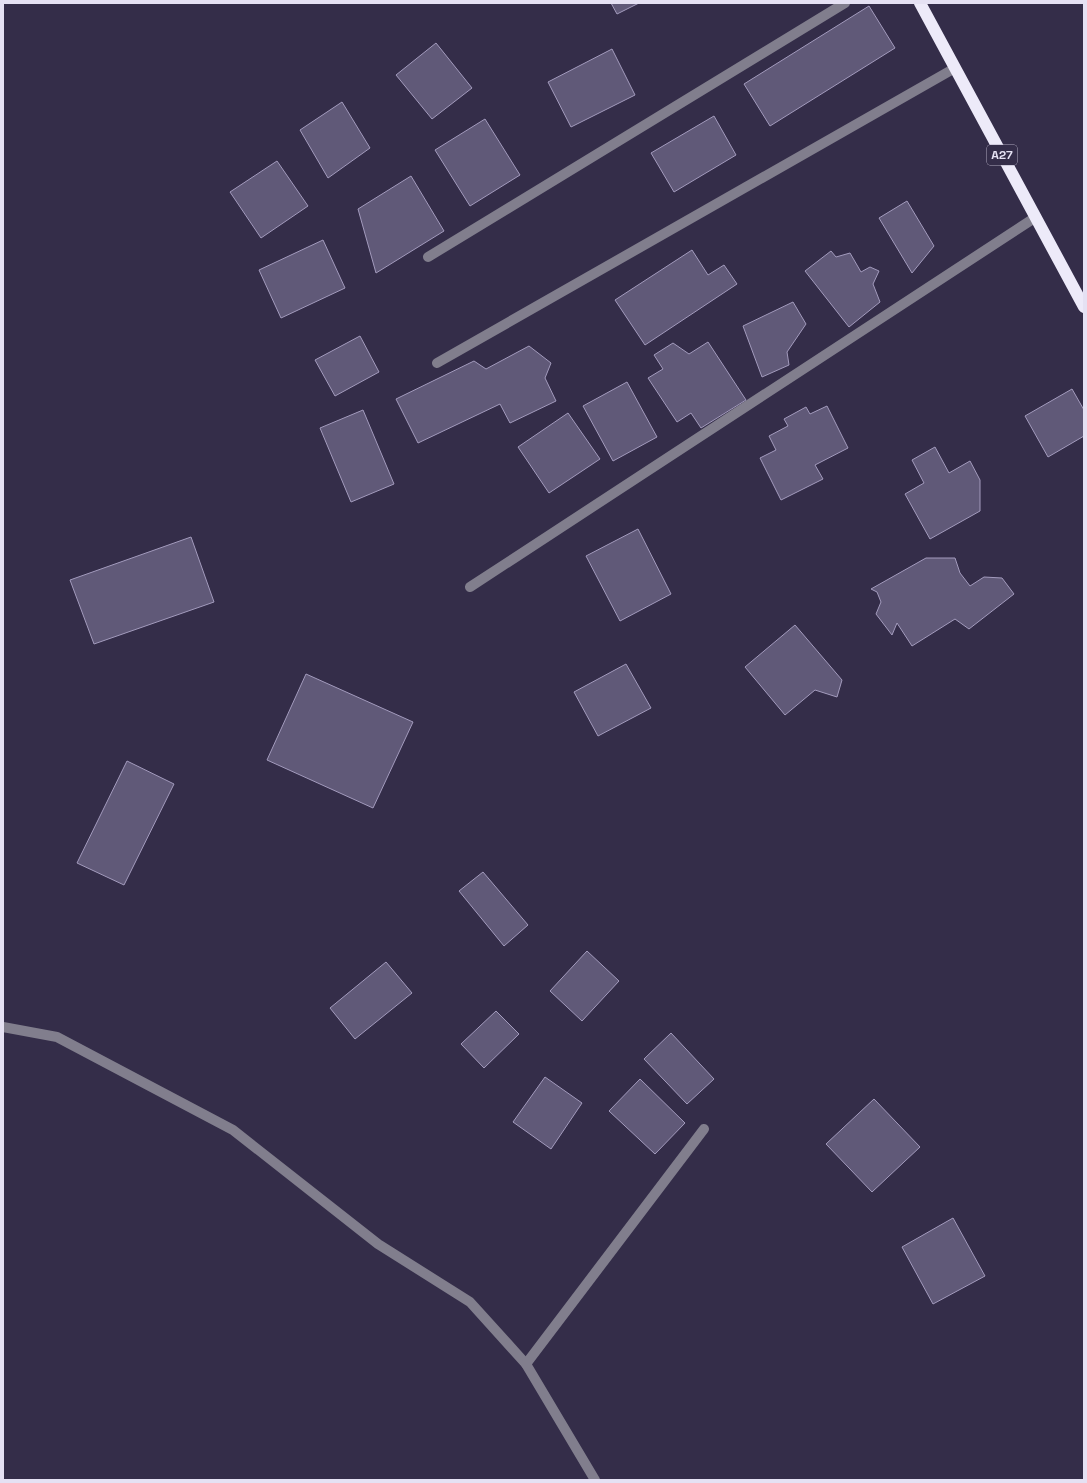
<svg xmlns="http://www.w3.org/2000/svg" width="1087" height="1483" viewBox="0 0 1087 1483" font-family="'Space Grotesk',sans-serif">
	<rect width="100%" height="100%" fill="#342d49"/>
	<g fill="#605978" stroke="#a39bbd">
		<path d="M611,3H639L617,14Z"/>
		<path d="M869,6L895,48L770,126L744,84Z"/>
		<path d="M436,43L472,88L432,119L396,75Z"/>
		<path d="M612,49L635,95L571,127L548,82Z"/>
		<path d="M342,102L370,148L328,178L300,130Z"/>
		<path d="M714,116L736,155L674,192L651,153Z"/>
		<path d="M485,119L520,175L470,206L435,150Z"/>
		<path d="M277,161L308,206L261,238L230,192Z"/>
		<path d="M411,176L444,231L376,273L358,209Z"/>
		<path d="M907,201L934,246L912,273L879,218Z"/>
		<path d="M323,240L345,288L281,318L259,270Z"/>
		<path d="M692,250L708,275L724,265L737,284L645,345L615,300Z"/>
		<path d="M831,251L836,257L850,253L861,272L870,267L879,271L873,284L880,302L849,327L805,271Z"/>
		<path d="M793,302L806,324L787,352L789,365L762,377L743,326Z"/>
		<path d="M360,336L379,372L335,396L315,360Z"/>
		<path d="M708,342L746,400L701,428L691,413L677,422L648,378L663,369L654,355L673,343L689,354Z"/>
		<path d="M529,346L551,363L545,378L556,401L510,423L500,404L418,443L396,399L474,361L486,369Z"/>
		<path d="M627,382L657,437L613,461L583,406Z"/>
		<path d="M1072,389L1084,410V436L1048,457L1025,416Z"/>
		<path d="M827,406L848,448L815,465L823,479L781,500L760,458L776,450L769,436L788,426L784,419L806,407L810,414Z"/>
		<path d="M363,410L394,484L351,502L320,428Z"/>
		<path d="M568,413L600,459L549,493L518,447Z"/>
		<path d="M935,447L949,473L970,461L980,480V511L930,539L905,494L924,483L912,460Z"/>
		<path d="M638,529L671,594L620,621L586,556Z"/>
		<path d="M191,537L214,602L94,644L70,580Z"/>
		<path d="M926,558H955L960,573L970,586L984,577L1002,578L1014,594L969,629L955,619L912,646L897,623L892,635L876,614L881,602L877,592L871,589Z"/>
		<path d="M795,625L842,680L837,697L815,690L785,715L745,667Z"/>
		<path d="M626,664L651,708L598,736L574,692Z"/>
		<path d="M306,674L413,722L373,808L267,760Z"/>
		<path d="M127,761L174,784L124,885L77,863Z"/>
		<path d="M483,872L528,925L504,946L459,891Z"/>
		<path d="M587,951L619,981L582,1021L550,991Z"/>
		<path d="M386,962L412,993L355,1039L330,1008Z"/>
		<path d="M496,1011L519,1034L484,1068L461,1044Z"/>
		<path d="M671,1033L714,1079L687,1104L644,1059Z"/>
		<path d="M545,1077L582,1103L551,1149L513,1122Z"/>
		<path d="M640,1079L685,1123L655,1154L609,1111Z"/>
		<path d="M874,1099L920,1147L872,1192L826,1144Z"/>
		<path d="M953,1218L985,1276L933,1304L902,1247Z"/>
	</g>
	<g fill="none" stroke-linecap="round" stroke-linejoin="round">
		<g stroke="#817e8d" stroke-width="10">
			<path d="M428,257L845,3"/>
			<path d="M437,363L955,68"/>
			<path d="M470,587L1036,217"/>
			<path d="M3,1027L57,1037L233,1130L378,1244L470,1302L526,1364"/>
			<path d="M595,1480L526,1364L704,1129"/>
		</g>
		<path stroke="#edeaf9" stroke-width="12" d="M920,3L1084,307"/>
	</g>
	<g text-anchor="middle" stroke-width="3.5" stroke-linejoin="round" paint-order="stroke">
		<rect fill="#342d49" stroke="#b0abc0" stroke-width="1" x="987" y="145" width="30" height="20" rx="3"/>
		<g font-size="12" font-weight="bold" fill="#e5e1f3">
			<text x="1002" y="159">A27</text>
		</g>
	</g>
	<rect width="1087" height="1483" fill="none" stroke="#e5e1f3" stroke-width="8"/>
</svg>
